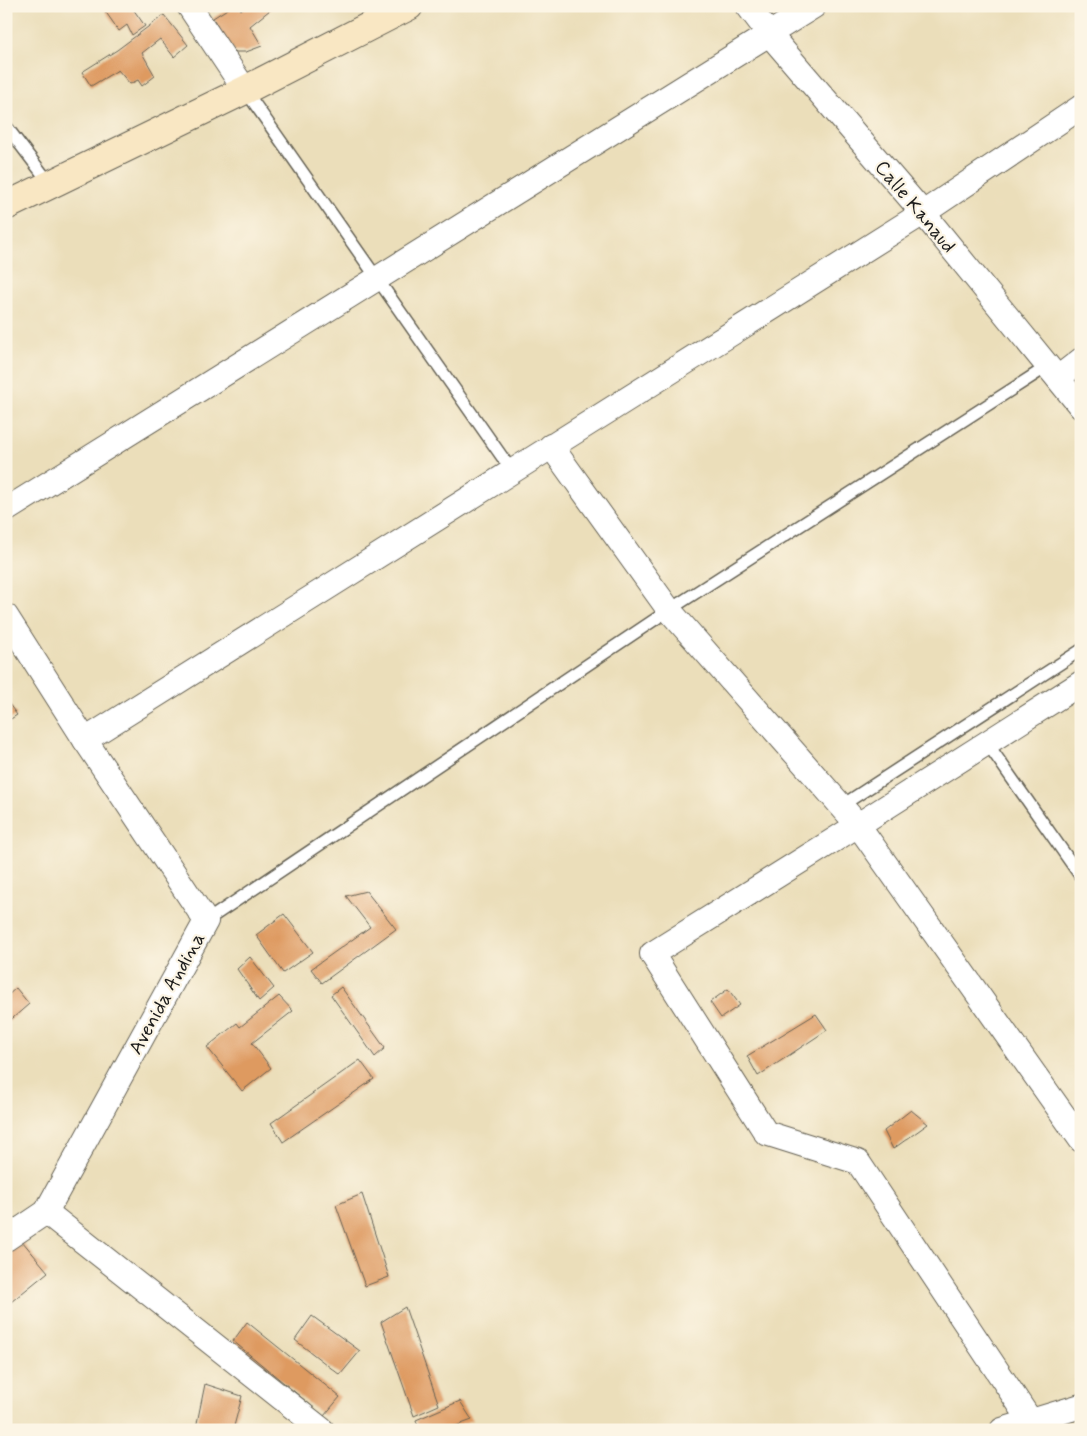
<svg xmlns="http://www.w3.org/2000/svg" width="1087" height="1436" viewBox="0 0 1087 1436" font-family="Mynerve,sans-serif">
	<rect width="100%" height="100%" fill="#fcf5e5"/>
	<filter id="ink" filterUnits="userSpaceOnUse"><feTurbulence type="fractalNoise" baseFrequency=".02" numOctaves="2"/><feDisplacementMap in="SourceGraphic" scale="10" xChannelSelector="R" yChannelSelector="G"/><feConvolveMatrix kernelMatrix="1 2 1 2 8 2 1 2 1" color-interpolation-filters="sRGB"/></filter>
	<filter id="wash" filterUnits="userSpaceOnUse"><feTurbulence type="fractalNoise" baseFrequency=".0096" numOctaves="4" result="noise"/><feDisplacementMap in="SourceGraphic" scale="20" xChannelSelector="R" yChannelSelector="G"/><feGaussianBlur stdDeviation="1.12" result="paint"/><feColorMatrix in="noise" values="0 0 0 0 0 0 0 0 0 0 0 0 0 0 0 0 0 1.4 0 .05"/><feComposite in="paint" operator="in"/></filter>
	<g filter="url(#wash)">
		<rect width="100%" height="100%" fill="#ebdeba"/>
		<g id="blocks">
			<g fill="#de9a61">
				<path d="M113,6H131L145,26L132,35L127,25L119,31L105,11Z"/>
				<path d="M232,6H239L241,10L245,6H275L250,26L262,46L246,52H236L227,44L213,18Z"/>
				<path d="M164,15L188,45L174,57L160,39L142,53L155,76L142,86L138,80L130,84L118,70L91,86L82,72L117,50Z"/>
				<path d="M6,700L17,715L6,722Z"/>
				<path d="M366,891L396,929L322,983L311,969L370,927L346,896Z"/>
				<path d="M284,914L313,952L283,973L256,935Z"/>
				<path d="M250,957L274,988L259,1001L237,969Z"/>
				<path d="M341,987L385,1048L375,1057L331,995Z"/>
				<path d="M16,988L29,1004L6,1024V997Z"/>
				<path d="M728,989L740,1005L721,1018L710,1002Z"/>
				<path d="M279,996L293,1011L252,1043L271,1068L242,1091L207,1047L237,1023L240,1027Z"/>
				<path d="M816,1014L827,1030L758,1076L747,1056Z"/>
				<path d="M360,1060L374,1079L283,1142L271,1123Z"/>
				<path d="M911,1110L928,1124L893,1149L884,1131Z"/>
				<path d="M362,1194L389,1277L365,1286L336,1205Z"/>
				<path d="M12,1229L48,1272L6,1306V1234Z"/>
				<path d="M405,1307L439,1405L414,1416L381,1322Z"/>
				<path d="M312,1316L360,1351L340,1375L295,1340Z"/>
				<path d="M247,1322L340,1397L324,1416L233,1341Z"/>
				<path d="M205,1384L242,1396L233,1430H204L196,1428Z"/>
				<path d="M460,1401L472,1420L445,1430H419L416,1420Z"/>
			</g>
		</g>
	</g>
	<g filter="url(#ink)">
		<use href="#blocks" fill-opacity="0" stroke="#646053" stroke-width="1"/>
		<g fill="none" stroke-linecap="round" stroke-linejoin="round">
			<g stroke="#646053" stroke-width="14">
				<g id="lane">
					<path d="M245,90L512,471"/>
					<path d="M6,126L51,185"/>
					<path d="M987,743L1081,877"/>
					<path d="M841,806L1081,650"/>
					<path d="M206,921L669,610L1048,366"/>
				</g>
			</g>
			<g stroke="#646053" stroke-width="26">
				<g id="street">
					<path d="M189,6L245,90"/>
					<path d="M748,6L770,35L923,213L1081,407"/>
					<path d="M1058,378L1081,360"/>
					<path d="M551,446L669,610L858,825L1081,1140"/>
					<path d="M6,510L814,6"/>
					<path d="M6,616L85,740L206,921L46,1212L6,1239"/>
					<path d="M85,740L923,213L1081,107"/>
					<path d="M46,1212L322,1430"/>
					<path d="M1030,1420L858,1162L766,1133L652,954L858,825L1081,683"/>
					<path d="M1002,1430L1081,1406"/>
				</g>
			</g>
			<g stroke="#646053" stroke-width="30">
				<path id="secondary" d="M6,206L245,90L409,6"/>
			</g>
			<use href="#lane" stroke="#fff" stroke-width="11"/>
			<use href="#street" stroke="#fff" stroke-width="24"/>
			<use href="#secondary" stroke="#f9e7c3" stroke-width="28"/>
		</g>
	</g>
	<g text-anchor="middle" stroke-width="4.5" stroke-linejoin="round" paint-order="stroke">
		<g font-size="20" fill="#1c1c1c" stroke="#fcf5e5">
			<text transform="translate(916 206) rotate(50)" y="7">Calle Kanaud</text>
			<text transform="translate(166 993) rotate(-61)" y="7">Avenida Andina</text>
		</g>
	</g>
	<rect width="1087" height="1436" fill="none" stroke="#fcf5e5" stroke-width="25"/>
</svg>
